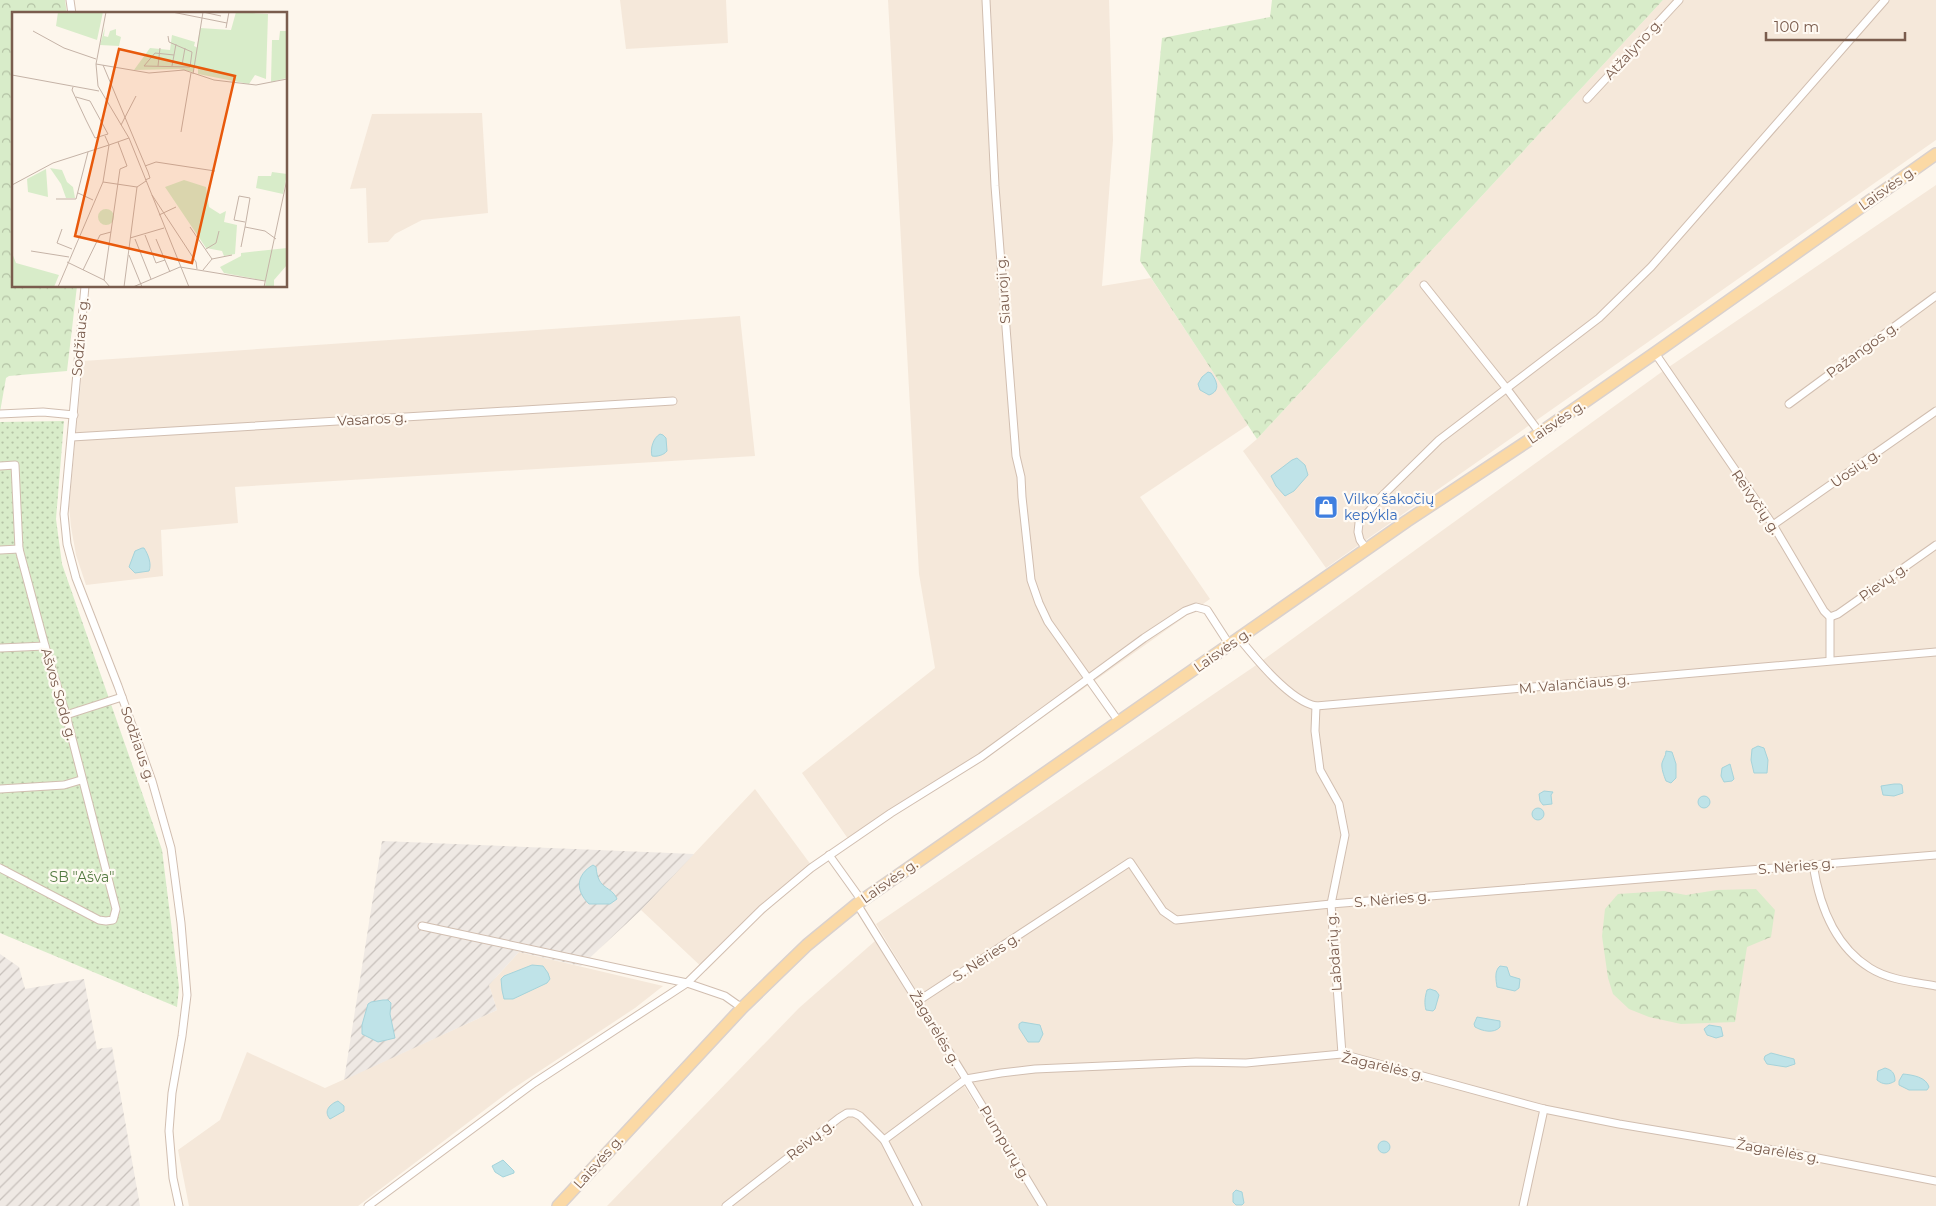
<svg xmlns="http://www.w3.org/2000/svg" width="1936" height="1206" viewBox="0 0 1936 1206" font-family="Montserrat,sans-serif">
	<defs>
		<pattern id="industrial-furrows" width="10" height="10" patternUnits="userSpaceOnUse" patternTransform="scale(1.25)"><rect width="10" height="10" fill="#efe9e4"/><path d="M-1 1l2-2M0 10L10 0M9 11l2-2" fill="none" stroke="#c7c0bb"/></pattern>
		<pattern id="forest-crowns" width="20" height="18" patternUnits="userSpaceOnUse" patternTransform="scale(1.25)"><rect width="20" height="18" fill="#d8ecc9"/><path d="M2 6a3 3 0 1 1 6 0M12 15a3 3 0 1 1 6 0" fill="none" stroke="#b4c2a5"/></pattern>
		<pattern id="garden-dots" width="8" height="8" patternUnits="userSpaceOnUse" patternTransform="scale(1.25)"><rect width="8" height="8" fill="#d8ecc9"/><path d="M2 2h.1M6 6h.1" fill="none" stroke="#b4c2a5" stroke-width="1.8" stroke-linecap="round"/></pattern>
	</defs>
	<rect width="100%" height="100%" fill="#fdf6ec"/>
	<g fill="#f5e8da">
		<path d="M620,0H726L728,43L626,49Z"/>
		<path d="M888,0H1109L1113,140L1102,286L1151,278L1248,425L1140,497L1210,599L1076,694L851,843L802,773L935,668L919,574Z"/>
		<path d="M1663,0H1936V140L1326,568L1243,451L1257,439Z"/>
		<path d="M482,113L488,213L422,220L395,234L388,242L368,243L366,188L350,189L372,114Z"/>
		<path d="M1936,185V1206H1047L876,924L1252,668L1663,371Z"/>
		<path d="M740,316L755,456L235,487L238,523L161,530L163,576L86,585L76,555L71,527L69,506L83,361Z"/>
		<path d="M755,789L814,869L785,893L706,971L641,910Z"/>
		<path d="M875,941L1038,1206H607L799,1008Z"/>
		<path d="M519,952L663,986L635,1008L511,1090L358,1206H189L178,1150L220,1120L247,1052L325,1088L497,1010L489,985Z"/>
	</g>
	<g fill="url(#industrial-furrows)">
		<path d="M382,841L694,854L641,910L581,966L519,952L489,985L497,1010L344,1080Z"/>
		<path d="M0,954L19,967L25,989L84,979L97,1049L112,1047L140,1206H0Z"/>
	</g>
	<g fill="url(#forest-crowns)">
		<path d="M0,0H65L67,14H14V286H77L67,371L9,376L6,378L0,412Z"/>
		<path d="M1272,0H1663L1257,439L1140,261L1162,38L1270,17Z"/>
		<path d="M1756,889L1775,910L1771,937L1747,947L1735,1022L1681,1024L1649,1017L1629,1009L1613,994L1608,978L1602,936L1605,909L1618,894L1664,891L1686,895L1717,890Z"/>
	</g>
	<path fill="url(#garden-dots)" d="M64,421L56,519L62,564L162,850L179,987L177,1007L0,933V422Z"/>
	<g fill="#bfe3e8" stroke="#a5d3da">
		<path d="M1208,372L1211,373C1217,381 1221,391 1209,395L1200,390L1198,384L1202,377Z"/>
		<path d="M660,434L663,435L666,438L667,451C664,455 657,457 652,456C650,449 653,438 660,434Z"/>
		<path d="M1297,458L1305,465L1308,475L1294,491L1285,496L1276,486L1271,476L1292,460Z"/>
		<path d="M142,548H144C148,554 152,564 149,571L135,573L129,567L135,551Z"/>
		<path d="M1758,746L1764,748L1768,760L1767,773H1754L1751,760L1752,749Z"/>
		<path d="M1666,751L1672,752L1676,764V778L1671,783L1666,781C1664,776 1661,768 1662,763C1663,759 1666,756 1666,751Z"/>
		<path d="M1730,764L1734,779L1732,781L1724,782L1721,776L1722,768Z"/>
		<path d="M1894,784H1900L1902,785L1903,793L1894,796L1883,795L1881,786Z"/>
		<path d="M1544,791L1553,792L1551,795L1552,804L1543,805L1540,801L1539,794Z"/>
		<circle cx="1704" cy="802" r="6"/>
		<circle cx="1538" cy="814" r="6"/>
		<path d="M593,865L596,867C598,891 611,885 617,899L610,904H589C575,890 576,875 593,865Z"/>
		<path d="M532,965L543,966L548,973L550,979L547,983L513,999H504L502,990L501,979L504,976Z"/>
		<path d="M1500,966L1507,967L1510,976L1520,979L1519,988L1515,991L1497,987C1496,980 1494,971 1500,966Z"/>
		<path d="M1430,989L1436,991L1439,995L1435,1009L1433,1011L1426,1010C1424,1003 1425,997 1427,990Z"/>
		<path d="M383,1000H388L391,1003L390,1014L395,1038L378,1042L362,1034V1025L368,1004L371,1002Z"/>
		<path d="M1477,1017L1500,1021V1027C1494,1034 1482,1031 1475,1027L1474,1024Z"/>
		<path d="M1022,1022L1040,1025L1043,1034L1039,1042H1028L1019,1028V1024Z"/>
		<path d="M1709,1025L1721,1027L1723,1036L1716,1038L1707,1035L1704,1029Z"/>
		<path d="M1771,1053L1794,1059L1795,1064L1786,1067L1767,1064L1764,1059L1765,1056Z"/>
		<path d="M1885,1068C1892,1070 1895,1073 1895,1081C1889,1085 1883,1085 1877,1080L1878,1071Z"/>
		<path d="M1903,1074C1913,1075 1926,1077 1929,1087L1927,1090H1909L1899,1085V1081Z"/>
		<path d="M338,1101L344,1106V1111L330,1119C323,1111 330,1104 338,1101Z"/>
		<circle cx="1384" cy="1147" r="6"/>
		<path d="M503,1160L514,1171V1173L503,1177L495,1172L492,1166Z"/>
		<path d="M1236,1190L1242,1192L1244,1203L1242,1205H1236L1233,1202V1193Z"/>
	</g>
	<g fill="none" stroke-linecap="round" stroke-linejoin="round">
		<g stroke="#d1beb0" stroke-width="9">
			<g id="street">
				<path d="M70,0L72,14"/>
				<path d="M986,0L995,186L1016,456L1021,477L1022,497L1031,580L1039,603L1048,622L1119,722"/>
				<path d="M1587,99L1679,0"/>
				<path d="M1424,285L1507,389L1540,433"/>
				<path d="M85,286L64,514L67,544L76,578L118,686L152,781L171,848L181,923L187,995L182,1036L172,1093L169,1131L173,1178L179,1206"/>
				<path d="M1655,353L1773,525L1824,611L1830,617V660"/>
				<path d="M1789,404L1936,296"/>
				<path d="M0,414L43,412L74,415"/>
				<path d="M72,437L673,401"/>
				<path d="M0,466L15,465L19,549L45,646L66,715L116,909L113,920L106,921L99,920L0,868"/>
				<path d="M1773,525L1936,411"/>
				<path d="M0,550L19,549"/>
				<path d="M1367,550L1360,540L1358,532L1359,523L1380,498L1439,440L1599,318L1651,267L1885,0"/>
				<path d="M1830,617L1838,614L1936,545"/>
				<path d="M1239,638C1256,659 1290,701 1316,706L1936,652"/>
				<path d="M0,648L45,646"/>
				<path d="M1316,706L1315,731L1320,770L1339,804L1345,835L1331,904L1342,1054"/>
				<path d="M66,715L122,697"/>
				<path d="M0,789L64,785L81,780"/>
				<path d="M829,855L862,901"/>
				<path d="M1813,864C1819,904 1833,945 1870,968C1889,980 1914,982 1936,986"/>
				<path d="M857,904L966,1079L1001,1073L1035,1069L1196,1062L1246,1063L1342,1054L1544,1109L1619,1124L1792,1153L1936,1181"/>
				<path d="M422,926L687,983L725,996L742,1008"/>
				<path d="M918,1001L1130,862L1163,911L1176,920L1331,904L1936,855"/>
				<path d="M884,1140L966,1079L1043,1206"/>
				<path d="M368,1206L534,1083L687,983L762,909L811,868L891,813L981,757L1144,638L1185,611L1196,607L1207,610L1229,644"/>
				<path d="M726,1206L839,1118L847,1113H854L860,1116L884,1140L918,1206"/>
				<path d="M1523,1206L1544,1109"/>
			</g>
		</g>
		<g stroke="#dad1cd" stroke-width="14">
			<path id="primary" d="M558,1206L742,1008L807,945L857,904L1407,521L1540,433L1655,353L1936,154"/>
		</g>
		<use href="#street" stroke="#fff" stroke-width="7"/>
		<use href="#primary" stroke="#fbd9a5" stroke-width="11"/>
	</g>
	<defs>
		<g id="shop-square" transform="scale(1.25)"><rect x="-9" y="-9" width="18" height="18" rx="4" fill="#3f7fe0" stroke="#fffaf3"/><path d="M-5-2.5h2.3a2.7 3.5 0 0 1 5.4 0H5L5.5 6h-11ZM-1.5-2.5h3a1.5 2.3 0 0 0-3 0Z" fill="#fff"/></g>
	</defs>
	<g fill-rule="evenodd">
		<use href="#shop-square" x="1326" y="507"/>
	</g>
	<g text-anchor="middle" stroke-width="4.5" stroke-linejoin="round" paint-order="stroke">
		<g font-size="14" fill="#7a5c4d" stroke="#fffaf3">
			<text transform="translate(1633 49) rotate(-47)" y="5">Atžalyno g.</text>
			<text transform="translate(1887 188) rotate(-35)" y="5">Laisvės g.</text>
			<text transform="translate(1003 290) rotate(-94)" y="5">Siauroji g.</text>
			<text transform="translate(80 337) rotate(-85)" y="5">Sodžiaus g.</text>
			<text transform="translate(1862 350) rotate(-36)" y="5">Pažangos g.</text>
			<text transform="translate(372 419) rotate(-3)" y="5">Vasaros g.</text>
			<text transform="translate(1556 422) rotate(-34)" y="5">Laisvės g.</text>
			<text transform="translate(1855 468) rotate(-35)" y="5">Uosių g.</text>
			<text transform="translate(1756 502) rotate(56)" y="5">Reivyčių g.</text>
			<text transform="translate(1883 582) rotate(-35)" y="5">Pievų g.</text>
			<text transform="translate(1222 650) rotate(-35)" y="5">Laisvės g.</text>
			<text transform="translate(1574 684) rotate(-5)" y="5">M. Valančiaus g.</text>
			<text transform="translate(59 694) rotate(74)" y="5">Ašvos Sodo g.</text>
			<text transform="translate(138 744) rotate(71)" y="5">Sodžiaus g.</text>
			<text transform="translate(1796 866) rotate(-5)" y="5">S. Nėries g.</text>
			<text transform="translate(889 881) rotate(-35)" y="5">Laisvės g.</text>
			<text transform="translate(1392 899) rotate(-5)" y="5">S. Nėries g.</text>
			<text transform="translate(1334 952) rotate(-94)" y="5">Labdarių g.</text>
			<text transform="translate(986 957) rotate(-33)" y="5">S. Nėries g.</text>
			<text transform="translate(935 1028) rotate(59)" y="5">Žagarėlės g.</text>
			<text transform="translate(1383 1066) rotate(13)" y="5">Žagarėlės g.</text>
			<text transform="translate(810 1140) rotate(-38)" y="5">Reivų g.</text>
			<text transform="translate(1005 1143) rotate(59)" y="5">Pumpurų g.</text>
			<text transform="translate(1778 1151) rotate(10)" y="5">Žagarėlės g.</text>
			<text transform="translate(598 1162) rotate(-48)" y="5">Laisvės g.</text>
		</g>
		<g font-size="14" fill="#366cbe" stroke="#fffaf3" text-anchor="start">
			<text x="1344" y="504">Vilko šakočių<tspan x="1344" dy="16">kepykla</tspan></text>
		</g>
		<g font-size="14" fill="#537a41" stroke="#fffaf3">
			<text x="82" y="882">SB "Ašva"</text>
		</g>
	</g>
	<g transform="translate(12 12)">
		<rect width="275" height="275" fill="#fdf6ec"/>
		<path d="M46,0H91L85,28L44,14ZM224,0L256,2L254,67L243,63L237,72L186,62V56L182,54L188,16L219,18ZM93,15L92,24L96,25L98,19L104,17V23L109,25L107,34L88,33ZM268,19H275V66L259,70L260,28H267ZM38,156L50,158L55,170L61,175L63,186H54L49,172ZM34,157L36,185L16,180L15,167ZM260,160L275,162L271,182L244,176L246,164H259ZM172,168L194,175L197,195L208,202L214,199L212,210L225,213L223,242L212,244L210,239L194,236L153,175ZM86 205a8 8 0 1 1 16 0a8 8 0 1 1-16 0ZM275,236V253L262,268V275H253L254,269L212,261L208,255L229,244V241ZM0,241L4,251L47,263L42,275H0Z" fill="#d8ecc9"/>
		<path d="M160,23L183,30L182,34L186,36L181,60L167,57L122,58L138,36L158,38Z" fill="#d8ecc9"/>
		<path fill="none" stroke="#c5b3a7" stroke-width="1" d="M94,0L84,52L86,74L117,126L177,275M160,0L215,11M191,0L209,4M214,16L217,0M21,19L52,36L84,47M84,52L137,61L172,58L202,68L244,73L275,67M91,53L136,160L138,166L133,168M170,53L173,36M132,54L178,55L180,40L157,30L156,24M132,54L143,41L162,43M146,54L148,36M160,54L164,32M181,62L191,0M0,63L87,79M61,75L60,78L74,108L83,126L96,122L78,89L64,85M109,113L124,84M169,120L179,61M133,154L144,150L203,159M91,170L125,175M0,173L41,151L97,133L93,124M66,181L81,188M140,183L184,250L185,257M44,187H64L76,140M147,203L164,195M233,210L222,208L227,184L238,186L233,215L253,219L264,227M178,215L200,247L191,258M50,217L45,231L60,237M133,223L144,251L153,248M118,226L152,216M123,227L139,267M144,227L158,260M229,235L233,215M194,237L204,231L207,219M19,239L57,245M117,243L130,275M200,247L220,243M55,250L92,268L98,275M168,255L253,269M71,258L88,223L99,220M92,268L108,157L115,154L106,130M46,275L91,170L97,133L117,126M112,275L125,175L134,169M121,275L168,255M252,275L275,167"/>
		<path fill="#e8590c" fill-opacity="0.15" stroke="#e8590c" stroke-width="2.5" d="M107,37L223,64L180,251L63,224Z"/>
		<rect width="275" height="275" fill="none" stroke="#7a5c4d" stroke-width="2.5"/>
	</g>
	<path d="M1766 32v8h139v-8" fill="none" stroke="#7a5c4d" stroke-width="2.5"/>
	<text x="1774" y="32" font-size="15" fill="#7a5c4d" stroke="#fffaf3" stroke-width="4" paint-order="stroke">100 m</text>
</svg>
